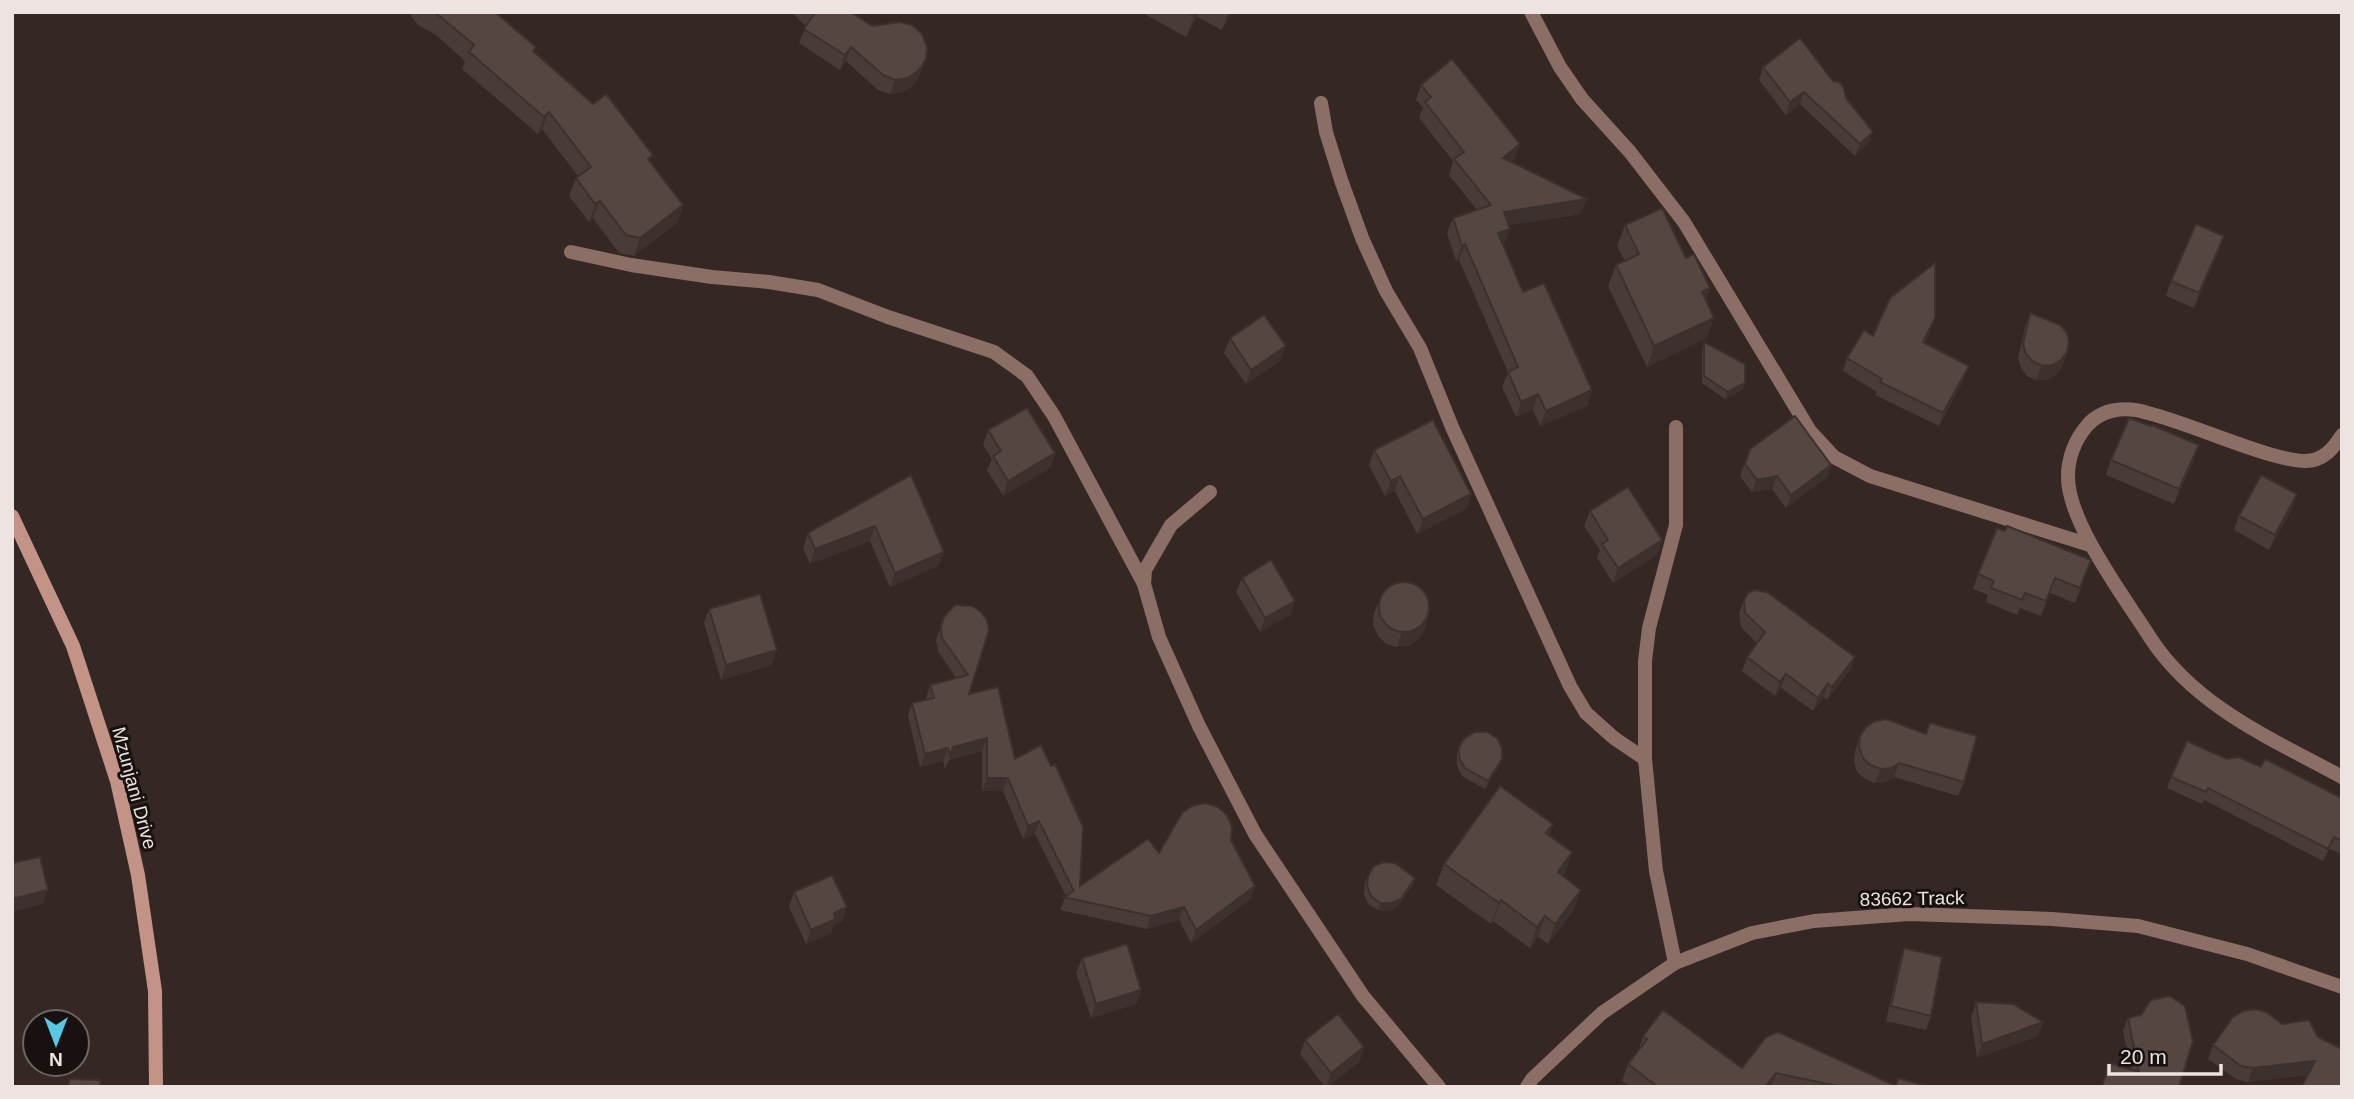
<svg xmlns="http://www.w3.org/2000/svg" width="2354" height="1099" viewBox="0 0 2354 1099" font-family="Helvetica,sans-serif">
	<rect width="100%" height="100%" fill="#352723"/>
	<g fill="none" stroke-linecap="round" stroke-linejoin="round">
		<g stroke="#8b6e65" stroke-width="14">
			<path d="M1531,12L1560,67L1582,99L1630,152L1684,222L1810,431L1834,457L1870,476L2090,545"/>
			<path d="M1321,103L1326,132L1341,180L1362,238L1386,291L1420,348L1452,427L1570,686L1586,713L1614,738L1645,759"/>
			<path d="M571,252L631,265L712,277L769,282L818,290L888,317L994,352L1027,376L1054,416L1144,584"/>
			<path d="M2342,435C2333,449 2323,461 2305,461C2293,461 2280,457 2269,454C2228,442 2189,424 2148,413C2126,406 2101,408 2086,427C2075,440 2068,458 2068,476C2067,522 2126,599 2151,639C2196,707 2272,739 2342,777"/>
			<path d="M1210,492L1171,525L1145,570L1144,584L1159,637L1199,726L1255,834L1363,996L1439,1087"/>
			<path d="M1675,963L1656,871L1645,759V661L1649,628L1676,525V427"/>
			<path d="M1527,1087L1532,1079L1602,1013L1675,963L1752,933L1814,921L1909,914L2052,919L2138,926L2247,954L2342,987"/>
		</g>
		<path stroke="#c29386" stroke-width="14" d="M12,516L73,646L117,781L138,875L155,991L156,1087"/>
	</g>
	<g fill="#493c38">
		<path d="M410,12H495L536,47L534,52L651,162L683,205L677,223L634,256L619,253L593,218L589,222L569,196L576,178L578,176L542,129L538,134L462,69L465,61L436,35L418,25L411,16Z"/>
		<path d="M791,12H851L926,59L920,73L914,85L903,92L890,94L878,90L846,61L840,70L799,43L806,26Z"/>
		<path d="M1141,12H1232L1222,30L1197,17L1186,37Z"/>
		<path d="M1763,67L1833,81L1873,132L1868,144L1855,156L1800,104L1786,115L1759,80Z"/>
		<path d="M1421,85L1514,160L1511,162L1581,214L1509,225L1510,229L1503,245L1523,292L1592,390L1587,406L1540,426L1533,410L1516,417L1502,387L1508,372L1459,260L1456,261L1447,233L1453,218L1477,210L1449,175L1453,161L1419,118L1423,108L1416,100Z"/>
		<path d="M1625,225L1686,258L1710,288L1706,300L1707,338L1647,367L1608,286L1616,265L1625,261L1617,246Z"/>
		<path d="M2219,250L2194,308L2166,296L2171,281Z"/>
		<path d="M2030,313L2062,367L2056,375L2047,380H2036L2027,376L2021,368L2018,358L2025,327Z"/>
		<path d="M1930,332L1925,343L1964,379L1939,426L1875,395L1877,392L1843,371L1847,358L1873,336Z"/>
		<path d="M1230,338L1280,361L1246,384L1224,353Z"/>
		<path d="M1704,342L1745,383L1742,390L1725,399L1702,383V350Z"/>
		<path d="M988,430L1055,453L1050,468L1003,496L987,470L992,459L983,445Z"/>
		<path d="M1750,449L1831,465L1827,477L1786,508L1772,489L1752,492L1740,476Z"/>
		<path d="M1374,450L1471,494L1466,509L1417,534L1395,491L1385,496L1369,465Z"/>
		<path d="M2111,460H2194L2174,504L2106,475Z"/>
		<path d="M911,475L944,552L938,566L890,587L870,541L810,564L803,548L808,533Z"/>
		<path d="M2297,494L2292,509L2269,550L2234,530L2239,516Z"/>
		<path d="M1590,511L1662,540L1657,555L1613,583L1597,558L1600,550L1584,526Z"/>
		<path d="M2091,560L2075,603L2050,593L2041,616L2020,608L2017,615L1986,602L1988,595L1973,589L1978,574Z"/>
		<path d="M1242,578L1295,601L1290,615L1260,632L1236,592Z"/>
		<path d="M1380,599L1429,615L1424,630L1418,640L1408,646L1397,647L1386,644L1378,636L1373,625L1374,613Z"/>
		<path d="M1744,600L1855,657L1850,670L1827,700L1824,697L1813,711L1781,688L1775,696L1742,671L1747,657L1757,643L1741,627L1739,613Z"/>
		<path d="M972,606L969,694L1015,759L1080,886L1159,853L1231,840L1251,899L1191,943L1179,920L1147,929L1060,910L1066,896L1035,834L1023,839L1003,791H982V751L949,760L945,769L943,761L920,767L908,716L912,703L926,700V698L930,685L956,678L938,651L936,640L944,617Z"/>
		<path d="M709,609L772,665L721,680L704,623Z"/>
		<path d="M1930,723L1964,782L1958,796L1894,777L1886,782L1875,783L1865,779L1857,772L1854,761L1855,751L1860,736L1926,734Z"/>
		<path d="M1459,747L1499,766L1485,789L1462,776L1457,766V754Z"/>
		<path d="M2227,759L2342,798V854L2329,849L2323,861L2204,800L2202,804L2167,788L2171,777Z"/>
		<path d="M1553,824L1549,835L1565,873L1563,876L1573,911L1548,944L1538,937L1530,948L1493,921L1491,924L1436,885L1444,864Z"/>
		<path d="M1368,876L1415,878L1413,885L1398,906L1389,911L1378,910L1368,904L1364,894L1365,883Z"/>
		<path d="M794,892L847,907L842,921L834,925L831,933L806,944L789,907Z"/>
		<path d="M1904,948L1931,1016L1926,1030L1886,1021L1899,963Z"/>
		<path d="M1082,958L1141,990L1136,1004L1091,1018L1076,973Z"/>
		<path d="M1976,1002L2043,1022L2038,1036L1977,1058L1971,1017Z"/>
		<path d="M2255,1009L2266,1012L2282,1024L2309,1020L2318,1037L2342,1049V1087H2301L2308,1075L2248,1082L2236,1079L2208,1059L2213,1045L2233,1017L2243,1011Z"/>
		<path d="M2128,1018L2179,1087H2101L2109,1063L2131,1070L2123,1031Z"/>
		<path d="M1643,1036L1742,1068L1895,1086L1930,1087H1630L1622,1081L1628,1064L1639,1049Z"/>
		<path d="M1305,1040L1364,1047L1359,1062L1327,1087H1325L1300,1054Z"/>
	</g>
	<g fill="#3c312e">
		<path d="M1196,12H1199L1186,37L1194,16Z"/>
		<path d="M1228,12H1232L1222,30Z"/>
		<path d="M851,47L846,61L840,70L845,55Z"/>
		<path d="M926,59L920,73L914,85L903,92L890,94L895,80Z"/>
		<path d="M1804,92L1800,104L1786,115L1790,102Z"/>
		<path d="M549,112L542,129L538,134L544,117Z"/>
		<path d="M1873,132L1868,144L1855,156L1860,144Z"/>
		<path d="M1520,144L1514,160L1497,173L1503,158Z"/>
		<path d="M1587,199L1581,214L1498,227L1504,212Z"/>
		<path d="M600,201L593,218L589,222L595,204Z"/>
		<path d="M683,205L677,223L634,256L640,238Z"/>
		<path d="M1510,229L1504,245L1493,248L1498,233Z"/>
		<path d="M2224,236L2219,250L2194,308L2199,293Z"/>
		<path d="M1465,244L1459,260L1456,261L1462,246Z"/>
		<path d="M1710,288L1702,309V292Z"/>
		<path d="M1714,318L1707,338L1647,367L1654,346Z"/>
		<path d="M1935,318L1930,332L1918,355L1923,342Z"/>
		<path d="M1286,346L1280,361L1246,384L1251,370Z"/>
		<path d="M2067,352L2062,367L2056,375L2047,380H2036L2042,366Z"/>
		<path d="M1969,366L1964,379L1939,426L1943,413Z"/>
		<path d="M1745,383L1742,390L1725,399L1728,392Z"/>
		<path d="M1592,390L1587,406L1540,426L1546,411Z"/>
		<path d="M1538,394L1533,410L1516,417L1521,402Z"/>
		<path d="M2199,445L2194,460L2174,504L2179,489Z"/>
		<path d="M1055,453L1050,468L1003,496L1008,481Z"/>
		<path d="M1831,465L1827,477L1786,508L1791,495Z"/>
		<path d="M1400,476L1395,491L1385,496L1391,481Z"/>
		<path d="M1777,476L1772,489L1752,492L1757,480Z"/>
		<path d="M1471,494L1466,509L1417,534L1423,519Z"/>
		<path d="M2297,494L2292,509L2269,550L2275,535Z"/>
		<path d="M875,526L870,541L810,564L815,549Z"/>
		<path d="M1662,540L1657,555L1613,583L1618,568Z"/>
		<path d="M944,552L938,566L890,587L895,573Z"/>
		<path d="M1295,601L1290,615L1260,632L1265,618Z"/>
		<path d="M1429,615L1424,630L1418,640L1408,646L1397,647L1402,633Z"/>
		<path d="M777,650L772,665L721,680L726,665Z"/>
		<path d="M1855,657L1850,670L1827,700L1832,687Z"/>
		<path d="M1786,674L1781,688L1775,696L1780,682Z"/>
		<path d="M1828,683L1824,697L1813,711L1818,698Z"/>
		<path d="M987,738L982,751L949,760L953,747Z"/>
		<path d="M948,748L943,761L920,767L925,754Z"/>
		<path d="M1502,759L1499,766L1485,789L1488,781Z"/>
		<path d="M1899,763L1894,777L1886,782L1875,783L1881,769Z"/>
		<path d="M987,778H1008L1003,791H982Z"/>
		<path d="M1039,821L1035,834L1023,839L1028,826Z"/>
		<path d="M1572,852L1565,873L1550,893L1558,872Z"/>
		<path d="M1415,878L1413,885L1398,906L1389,911L1378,910L1380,903Z"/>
		<path d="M1255,886L1251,899L1191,943L1196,930Z"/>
		<path d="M48,890L43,904L12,912V899Z"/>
		<path d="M1581,890L1573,911L1548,944L1555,924Z"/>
		<path d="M1501,900L1493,921L1491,924L1499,903Z"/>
		<path d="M847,907L842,921L834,925L831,933L806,944L811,930L834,913Z"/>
		<path d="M1184,907L1179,920L1147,929L1151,916Z"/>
		<path d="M1545,916L1538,937L1530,948L1537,927Z"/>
		<path d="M1141,990L1136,1004L1091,1018L1096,1004Z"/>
		<path d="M2043,1022L2038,1036L1977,1058L1982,1044Z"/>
		<path d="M1364,1047L1359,1062L1326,1087L1331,1073Z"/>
		<path d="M2315,1061L2310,1075L2248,1082L2253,1068Z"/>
		<path d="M1776,1073L1771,1087H1765Z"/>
	</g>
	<g fill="#554641" stroke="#3c312e" stroke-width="2">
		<path d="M433,12H495L536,47L533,51L593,104L606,94L653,155L648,159L683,205L640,238L626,235L600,201L595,204L576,178L591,167L549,112L544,117L469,52L474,45L442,18Z"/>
		<path d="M812,12H851L872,26L900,22L912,25L922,34L927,47L926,59L919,70L908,78L895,80L883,75L851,47L845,55L804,29L814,14Z"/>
		<path d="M1186,12H1196L1194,16Z"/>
		<path d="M1800,38L1833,81L1839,82L1844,88L1846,98L1873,132L1860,144L1804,92L1790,102L1763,67Z"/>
		<path d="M1452,59L1520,144L1503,158L1587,199L1504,212L1510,229L1498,233L1523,292L1544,283L1592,390L1546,411L1538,394L1521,402L1508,372L1518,367L1465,244L1462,246L1453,218L1491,205L1454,159L1464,152L1425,102L1431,97L1421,85Z"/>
		<path d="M1662,208L1686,258L1694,254L1710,288L1702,292L1714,318L1654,346L1616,265L1639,254L1625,225Z"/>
		<path d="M2196,224L2224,236L2199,293L2171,281Z"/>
		<path d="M1935,263V318L1923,342L1969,366L1943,413L1880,382L1882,379L1847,358L1864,330L1873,336L1890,298Z"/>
		<path d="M2030,313L2060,325L2067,333L2069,342L2067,352L2061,360L2052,365L2042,366L2032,361L2026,354L2023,344Z"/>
		<path d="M1264,315L1286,346L1251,370L1230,338Z"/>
		<path d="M1704,342L1745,364V383L1728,392L1704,376Z"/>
		<path d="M1027,408L1055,453L1008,481L993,456L1001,451L988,430Z"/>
		<path d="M1795,416L1831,465L1791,495L1777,476L1757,480L1745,464L1750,449Z"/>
		<path d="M2129,418L2151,426L2152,425L2199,445L2179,489L2111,460Z"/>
		<path d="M1433,420L1471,494L1423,519L1400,476L1391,481L1374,450Z"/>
		<path d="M911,475L944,552L895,573L875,526L815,549L808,533Z"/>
		<path d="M2261,475L2297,494L2275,535L2239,516Z"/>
		<path d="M1628,487L1662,540L1618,568L1602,544L1608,540L1590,511Z"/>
		<path d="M2007,526L2091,560L2080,588L2055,578L2046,601L2025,593L2022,600L1991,588L1994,581L1978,574L1997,528L2005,531Z"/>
		<path d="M1271,560L1295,601L1265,618L1242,578Z"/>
		<circle cx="1404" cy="607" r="25"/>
		<path d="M1754,590L1767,592L1855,657L1832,687L1828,683L1818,698L1786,674L1780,682L1747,657L1765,632L1745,613L1744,600L1748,593Z"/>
		<path d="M760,594L777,650L726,665L709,609Z"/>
		<path d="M955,605L972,606L981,612L987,620L989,630L969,694L998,687L1015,759L1041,745L1051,766L1055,764L1083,827L1080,886L1148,839L1159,853L1182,813L1192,806L1205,803L1218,807L1227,815L1232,827L1231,840L1255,886L1196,930L1184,907L1151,916L1064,897L1074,891L1039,821L1028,826L1008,778H987V738L953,747L950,756L948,748L925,754L912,703L934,698L930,685L968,675L942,638L941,627L944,617Z"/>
		<path d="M1886,719L1926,734L1930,723L1977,736L1964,782L1899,763L1892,768L1881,769L1870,765L1863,758L1859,747L1860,736L1866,727L1875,721Z"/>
		<path d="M1475,732H1487L1497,738L1502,748V759L1488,781L1465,768L1459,758V747L1465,738Z"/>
		<path d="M2187,741L2227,759L2239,757L2261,767L2265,759L2342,798V841L2334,837L2328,849L2208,788L2206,792L2171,777Z"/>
		<path d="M1500,786L1553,824L1546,833L1572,852L1558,872L1581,890L1555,924L1545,916L1537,927L1501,900L1499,903L1444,864Z"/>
		<path d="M40,857L48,890L12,899V863Z"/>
		<path d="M1384,862L1395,863L1415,878L1401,899L1391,903H1380L1371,896L1367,886L1368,876L1374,866Z"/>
		<path d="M832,875L847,907L834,913L836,919L811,930L794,892Z"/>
		<path d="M1127,944L1141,990L1096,1004L1082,958Z"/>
		<path d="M1904,948L1942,957L1931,1016L1891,1006Z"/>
		<path d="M2170,996L2185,1006L2193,1041L2179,1087H2102L2109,1063L2139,1072L2128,1018L2141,1015L2151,1000Z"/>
		<path d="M1976,1002L2013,1004L2043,1022L1982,1044Z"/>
		<path d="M2255,1009L2266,1012L2282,1024L2309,1020L2318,1037L2342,1049V1087L2302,1086L2315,1061L2253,1068L2241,1066L2213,1045L2233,1017L2243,1011Z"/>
		<path d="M1663,1010L1742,1068L1766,1037L1778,1032L1896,1086L1898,1078L1930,1087H1842L1776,1073L1765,1087H1658L1628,1064L1647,1039L1643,1036Z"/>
		<path d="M1338,1014L1364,1047L1331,1073L1305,1040Z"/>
		<path d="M69,1079L100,1080V1087H69Z"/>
	</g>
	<g text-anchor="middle" stroke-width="6" stroke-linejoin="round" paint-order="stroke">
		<g font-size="19" fill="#ede3e0" stroke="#181110">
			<text transform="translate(135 788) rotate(75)" y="7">Mzunjani Drive</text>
			<text transform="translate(1912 898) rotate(-1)" y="7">83662 Track</text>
		</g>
	</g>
	<rect width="2354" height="1099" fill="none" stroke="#ede3e0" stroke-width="28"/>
	<g transform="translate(56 1043) rotate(180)"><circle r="33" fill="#181110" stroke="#6d6563" stroke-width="2"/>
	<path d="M0-5L12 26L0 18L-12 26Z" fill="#59c8e4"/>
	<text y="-10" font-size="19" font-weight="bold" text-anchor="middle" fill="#ede3e0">N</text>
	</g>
	<path d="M2109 1064v10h112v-10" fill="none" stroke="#ede3e0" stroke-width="3.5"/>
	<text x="2120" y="1064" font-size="21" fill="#ede3e0" stroke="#181110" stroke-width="5" paint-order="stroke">20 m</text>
</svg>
